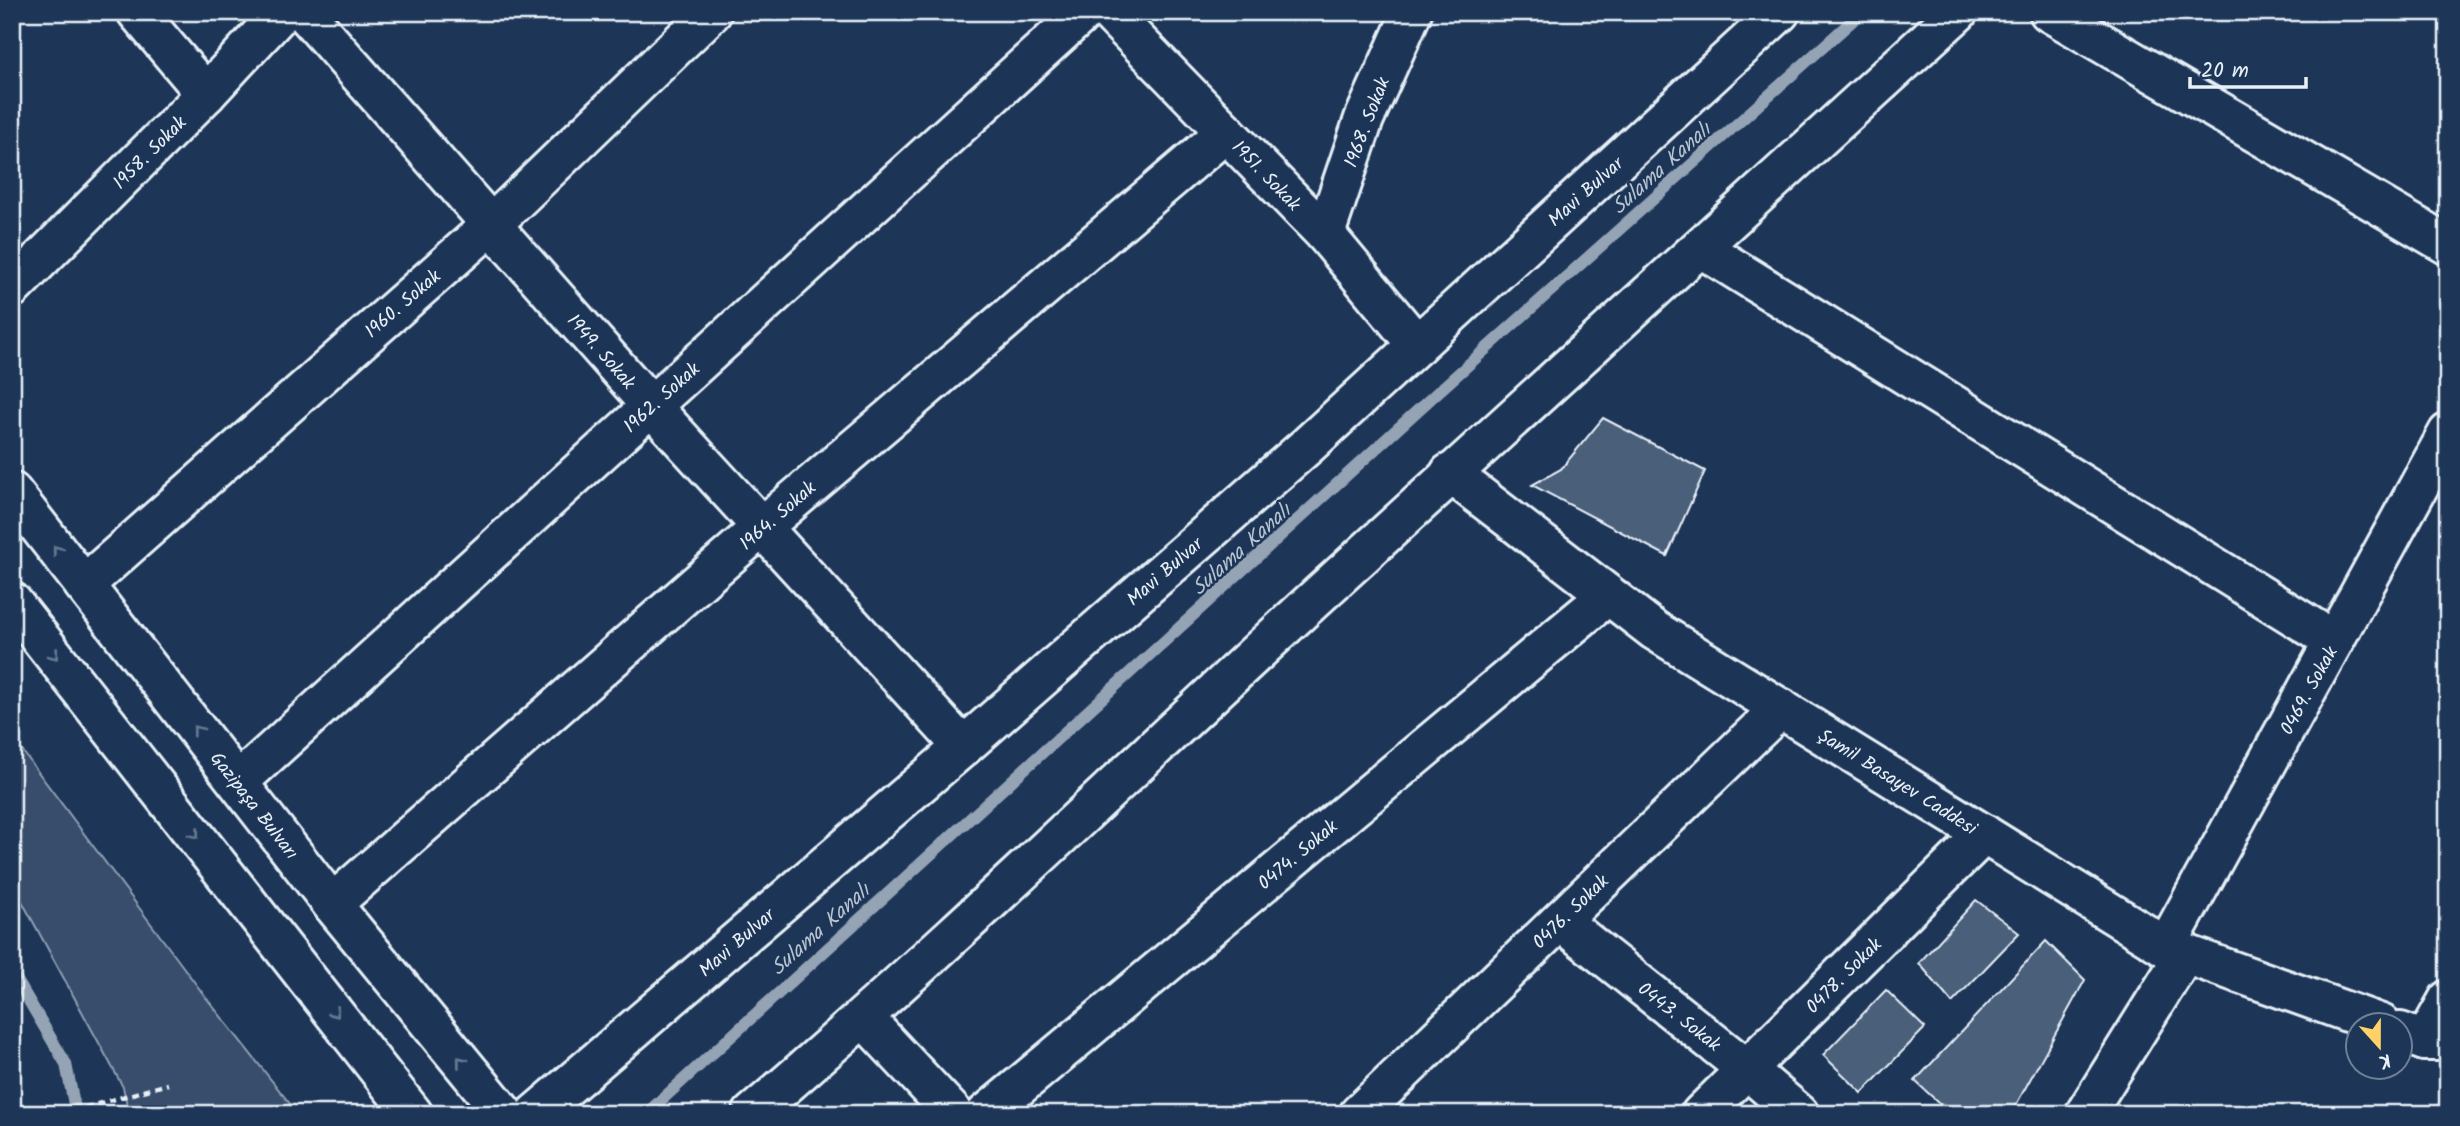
<svg xmlns="http://www.w3.org/2000/svg" width="2460" height="1126" viewBox="0 0 2460 1126" font-family="Kalam,sans-serif">
	<rect width="100%" height="100%" fill="#1d3557"/>
	<filter id="ink" filterUnits="userSpaceOnUse"><feTurbulence type="fractalNoise" baseFrequency=".0143" numOctaves="2"/><feDisplacementMap in="SourceGraphic" scale="14" xChannelSelector="R" yChannelSelector="G"/><feConvolveMatrix kernelMatrix="1 2 1 2 8 2 1 2 1" color-interpolation-filters="sRGB"/></filter>
	<g filter="url(#ink)">
		<path fill="#374d6c" stroke="#909fb2" stroke-width="2" d="M12,737L204,995L298,1114H129L123,1087L12,883Z"/>
		<g fill="none" stroke-linecap="round" stroke-linejoin="round">
			<g stroke="#95a4b5" stroke-width="12">
				<path d="M12,972L66,1064L76,1114"/>
				<path d="M646,1114L1439,391L1862,12"/>
			</g>
		</g>
		<g fill="#495e7a" stroke="#e8f1f8" stroke-width="2">
			<path d="M1603,418L1705,471L1667,556L1532,485L1561,469Z"/>
			<path d="M1976,900L2019,933L1952,1003L1919,963Z"/>
			<path d="M2046,941L2085,980L2011,1114H1951L1915,1081Z"/>
			<path d="M1886,990L1925,1028L1862,1093L1823,1055Z"/>
		</g>
		<g fill="none" stroke-linecap="round" stroke-linejoin="round">
			<g stroke="#e8f1f8" stroke-width="44">
				<g id="minor">
					<path d="M137,12L206,94"/>
					<path d="M304,12L651,406L963,747"/>
					<path d="M1109,12L1325,234L1417,345"/>
					<path d="M2049,12L2448,245"/>
					<path d="M1325,234L1364,119L1412,12"/>
					<path d="M1701,248L2334,641"/>
					<path d="M12,288L206,94L282,12"/>
					<path d="M1450,473L1654,630L2166,947L2381,1024"/>
					<path d="M84,585L491,225L712,12"/>
					<path d="M238,782L1084,12"/>
					<path d="M332,904L762,527L1226,132"/>
					<path d="M1560,921L1748,1070L1799,1114"/>
					<path d="M2166,947L2448,433"/>
					<path d="M864,1018L954,1114"/>
					<path d="M2400,1032L2425,1041H2448"/>
					<path d="M2425,1041L2448,1000"/>
					<path d="M535,1114L963,747L1308,445L1780,12"/>
					<path d="M752,1114C947,947 1132,767 1321,593C1532,398 1747,207 1958,12"/>
					<path d="M986,1114L1608,595"/>
					<path d="M1359,1114L1781,708"/>
					<path d="M1701,1114L1984,834"/>
					<path d="M2085,1114L2185,954"/>
				</g>
			</g>
			<g stroke="#e8f1f8" stroke-width="44">
				<g id="major">
					<path d="M12,492L332,904L504,1114"/>
					<path d="M12,602L413,1114"/>
				</g>
			</g>
			<path stroke="#e8f1f8" stroke-width="4.5" stroke-dasharray="7 5" stroke-linecap="butt" d="M62,1114L168,1084"/>
			<use href="#minor" stroke="#1d3557" stroke-width="38"/>
			<use href="#major" stroke="#1d3557" stroke-width="38"/>
		</g>
		<defs><path id="oneway-chevron" d="M-2-3.5L2.5 0L-2 3.5" fill="none" stroke-width="1.6" stroke-linecap="round" stroke-linejoin="round" transform="scale(1.75)"/></defs>
		<g stroke="#64778f">
			<use href="#oneway-chevron" transform="translate(57 550) rotate(-128)"/>
			<use href="#oneway-chevron" transform="translate(54 655) rotate(52)"/>
			<use href="#oneway-chevron" transform="translate(197 730) rotate(-128)"/>
			<use href="#oneway-chevron" transform="translate(195 834) rotate(52)"/>
			<use href="#oneway-chevron" transform="translate(335 1013) rotate(52)"/>
			<use href="#oneway-chevron" transform="translate(461 1061) rotate(-129)"/>
		</g>
	</g>
	<g text-anchor="middle" stroke-width="5" stroke-linejoin="round" paint-order="stroke">
		<g font-size="19" fill="#e8f1f8" stroke="#1d3557">
			<text transform="translate(1366 122) rotate(-69)" y="7">1968. Sokak</text>
			<text transform="translate(149 152) rotate(-45)" y="7">1958. Sokak</text>
			<text transform="translate(1267 175) rotate(46)" y="7">1951. Sokak</text>
			<text transform="translate(1585 191) rotate(-42)" y="7">Mavi Bulvar</text>
			<text transform="translate(402 303) rotate(-41)" y="7">1960. Sokak</text>
			<text transform="translate(602 351) rotate(49)" y="7">1949. Sokak</text>
			<text transform="translate(661 397) rotate(-42)" y="7">1962. Sokak</text>
			<text transform="translate(777 515) rotate(-41)" y="7">1964. Sokak</text>
			<text transform="translate(1164 571) rotate(-41)" y="7">Mavi Bulvar</text>
			<text transform="translate(2308 690) rotate(-61)" y="7">0469. Sokak</text>
			<text transform="translate(1898 781) rotate(32)" y="7">Şamil Basayev Caddesi</text>
			<text transform="translate(255 805) rotate(52)" y="7">Gazipaşa Bulvarı</text>
			<text transform="translate(1297 854) rotate(-40)" y="7">0474. Sokak</text>
			<text transform="translate(1570 911) rotate(-44)" y="7">0476. Sokak</text>
			<text transform="translate(736 942) rotate(-41)" y="7">Mavi Bulvar</text>
			<text transform="translate(1843 975) rotate(-45)" y="7">0478. Sokak</text>
			<text transform="translate(1680 1016) rotate(38)" y="7">0443. Sokak</text>
		</g>
		<g font-size="21" font-style="italic" fill="#b7c4d1" stroke="#1d3557">
			<text transform="translate(1661 168) rotate(-42)" y="7">Sulama Kanalı</text>
			<text transform="translate(1241 549) rotate(-42)" y="7">Sulama Kanalı</text>
			<text transform="translate(820 929) rotate(-42)" y="7">Sulama Kanalı</text>
		</g>
	</g>
	<rect width="2460" height="1126" fill="none" stroke="#1d3557" stroke-width="42"/>
	<rect x="21" y="21" width="2418" height="1084" fill="none" stroke="#e8f1f8" stroke-width="2.5" filter="url(#ink)"/>
	<g transform="translate(2379 1046) rotate(159)"><circle r="33" fill="#1d3557" stroke="#6e8097" stroke-width="2"/>
	<path d="M0-5L12 26L0 18L-12 26Z" fill="#ffd166"/>
	<text y="-10" font-size="19" font-weight="bold" text-anchor="middle" fill="#e8f1f8">K</text>
	</g>
	<path d="M2190 77v10h116v-10" fill="none" stroke="#e8f1f8" stroke-width="3.5"/>
	<text x="2201" y="77" font-size="21" fill="#e8f1f8" stroke="#1d3557" stroke-width="5" paint-order="stroke">20 m</text>
</svg>
